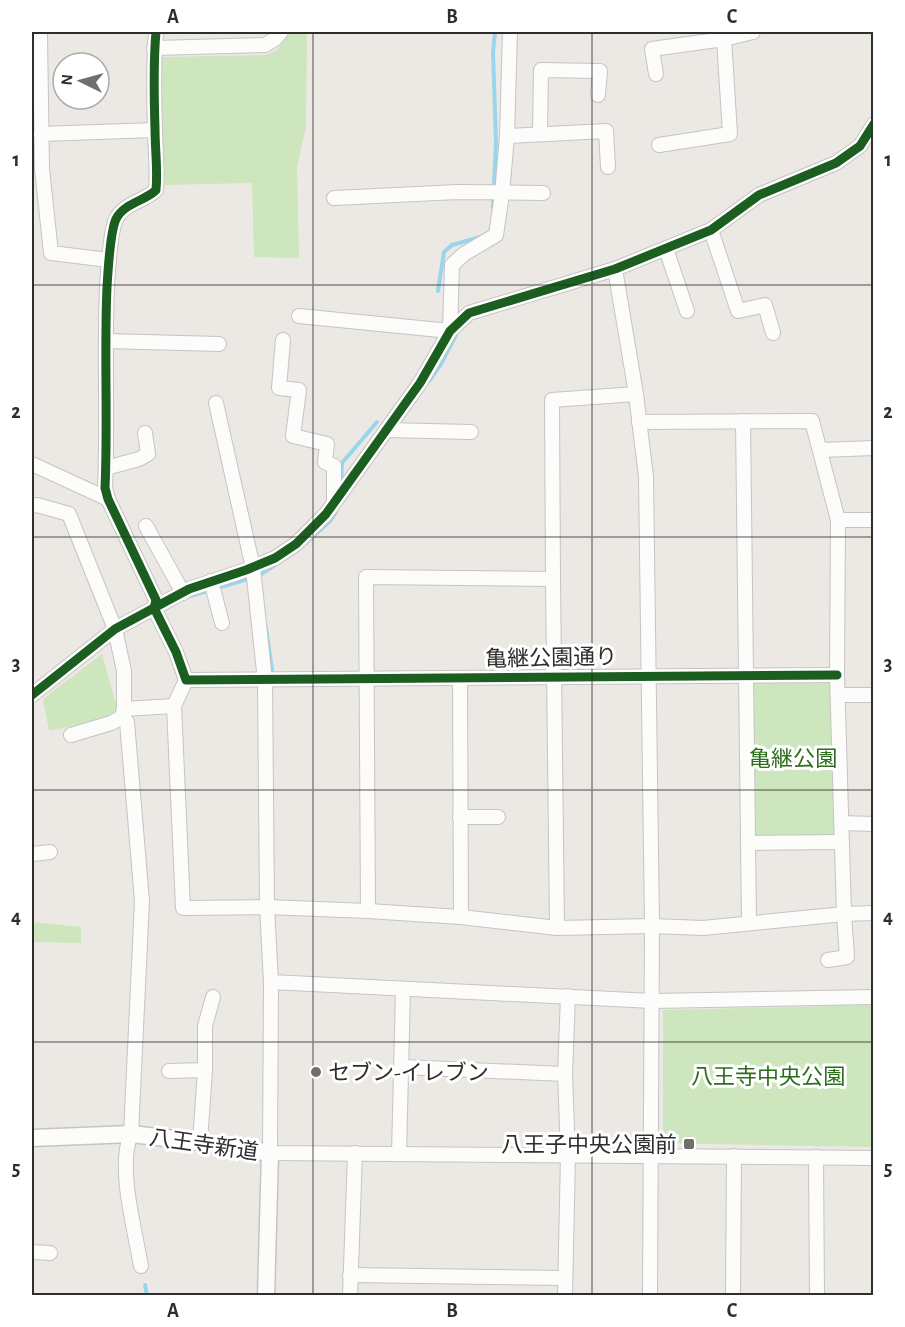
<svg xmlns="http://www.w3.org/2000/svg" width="905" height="1327" viewBox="0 0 905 1327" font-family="'Alegreya Sans','Noto Sans JP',sans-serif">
	<rect width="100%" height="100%" fill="#ece8e4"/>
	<g fill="#cee6be">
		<path d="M290,32H307L306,128L297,166L299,258L254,257L252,183L164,185L161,57L265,55L277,50Z"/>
		<path d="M102,654L117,708L112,717L49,731L43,699Z"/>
		<path d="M750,679H833L837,838L752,837Z"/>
		<path d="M32,922L81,927V943L32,942Z"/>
		<path d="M873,1005V1147L663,1143V1010Z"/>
	</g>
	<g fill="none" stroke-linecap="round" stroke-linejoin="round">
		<g stroke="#99d6ec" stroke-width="4">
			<path d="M493,208L496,142L493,52L495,32"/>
			<path d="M438,291L444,252L452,245L484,236"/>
			<path d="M429,381L441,364L456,335"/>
			<path d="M341,484L342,463L377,422"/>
			<path d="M306,543L331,520L336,512"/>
			<path d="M190,596L258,576L275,565"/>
			<path d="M266,628L273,677"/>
			<path d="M145,1285L147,1296"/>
		</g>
		<g stroke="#c5c4c5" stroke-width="16">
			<g id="minor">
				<path d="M40,32L42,169L51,253L109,260"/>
				<path d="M156,32C153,64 154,97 155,129C155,150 158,169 156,190C145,201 124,203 116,219C110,232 108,271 107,287C104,354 108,421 105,488L108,499L156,600L154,608L176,652L186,680L837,675"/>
				<path d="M724,32V39L753,32"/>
				<path d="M154,48L265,45L275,39L281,32"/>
				<path d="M656,74L652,49L724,39L730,134L659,145"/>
				<path d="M41,134L155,130"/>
				<path d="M540,134L541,70L600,71L598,95"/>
				<path d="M507,136L606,131L608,167"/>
				<path d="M334,198L458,192L543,193"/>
				<path d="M711,230L738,311L765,305L773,333"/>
				<path d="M666,249L687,311"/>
				<path d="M615,269L636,394L646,477L652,926L650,1296"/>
				<path d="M299,316L450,331"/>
				<path d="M450,331L452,265L464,254L496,235L502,194L507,136L510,32"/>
				<path d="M283,340L279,388L299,390L293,436L327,444L325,462L334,466V502"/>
				<path d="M106,341L219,344"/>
				<path d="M216,403L253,568L265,681L267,907L271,982L270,1153L874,1158"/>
				<path d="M743,421L749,923"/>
				<path d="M639,422L812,421L838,520L837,675L844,914L847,957L828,960"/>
				<path d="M386,430L471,432"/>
				<path d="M821,450L874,448"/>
				<path d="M32,464L108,499"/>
				<path d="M106,468L139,459L148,454L145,433"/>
				<path d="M32,506L37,505L69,514L115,629L124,671V709"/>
				<path d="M838,520H874"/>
				<path d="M146,526L183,593"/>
				<path d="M553,579L552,400L636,394"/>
				<path d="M211,581L222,623"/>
				<path d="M460,678L461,917"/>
				<path d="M32,695L115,629L189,589L246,570L275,558L296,544L326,514L420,383L450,331L469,313L615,269L711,230L759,195L836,163L860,146L874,124"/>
				<path d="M838,695H874"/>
				<path d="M174,706L186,680"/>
				<path d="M122,717L127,722L142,901L131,1134C117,1167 135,1230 141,1266"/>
				<path d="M71,735L111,723L122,717L124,709L174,706L183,908L267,907L368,911L461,917L557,928L652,926L703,928L844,914L874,913"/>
				<path d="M460,817H498"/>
				<path d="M841,823L874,824"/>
				<path d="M748,843L842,842"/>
				<path d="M32,854L50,852"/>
				<path d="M368,911L366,577L553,579L557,928"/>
				<path d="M271,982L652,1001L874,997"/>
				<path d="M402,1067L565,1074"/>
				<path d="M169,1071L205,1070V1026L213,997"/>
				<path d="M200,1142L205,1070"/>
				<path d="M399,1154L403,990"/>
				<path d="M816,1157L817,1296"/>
				<path d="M32,1252L50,1253"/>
				<path d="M350,1275L565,1278"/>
				<path d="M350,1296L355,1153"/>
				<path d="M565,1296L568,1155L565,1074L568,996"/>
				<path d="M733,1296L734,1156"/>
			</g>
		</g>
		<g stroke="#c5c4c5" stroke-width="19">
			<path id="tertiary" d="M32,1138L131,1134L200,1142L270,1153L266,1296"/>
		</g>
		<use href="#minor" stroke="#fcfcfb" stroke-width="14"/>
		<use href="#tertiary" stroke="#fcfcfb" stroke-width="16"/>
		<g stroke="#fff" stroke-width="13">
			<g id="cycleway">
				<path d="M156,32C153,64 154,97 155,129C155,150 158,169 156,190C145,201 124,203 116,219C110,232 108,271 107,287C104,354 108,421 105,488L108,499L156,600L154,608L176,652L186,680L837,675"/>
				<path d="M32,695L115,629L189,589L246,570L275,558L296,544L326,514L420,383L450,331L469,313L615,269L711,230L759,195L836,163L860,146L874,124"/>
			</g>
		</g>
		<use href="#cycleway" stroke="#1b5e20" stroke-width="9"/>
	</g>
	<path fill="none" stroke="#2e2e2e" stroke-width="1.5" stroke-opacity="0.55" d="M313,32V1296M592,32V1296M32,285H874M32,537H874M32,790H874M32,1042H874"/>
	<g fill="#706f6e" stroke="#fff" stroke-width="2">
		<circle cx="316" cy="1072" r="6"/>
		<rect x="683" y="1138" width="12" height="12" rx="3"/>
	</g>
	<g text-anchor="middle" stroke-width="6" stroke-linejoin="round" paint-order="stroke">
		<g font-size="22" fill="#2e2e2e" stroke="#fff">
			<text transform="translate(551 657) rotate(-1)" y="8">亀継公園通り</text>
			<text transform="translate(204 1144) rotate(8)" y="8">八王寺新道</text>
		</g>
		<g font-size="22" fill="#2c6e1b" stroke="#fff">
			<text x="793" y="766">亀継公園</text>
			<text x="768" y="1084">八王寺中央公園</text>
		</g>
		<g font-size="22" fill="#2e2e2e" stroke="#fff" text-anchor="start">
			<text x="328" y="1080">セブン-イレブン</text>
			<text x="677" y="1152" text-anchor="end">八王子中央公園前</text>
		</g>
	</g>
	<rect width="905" height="1327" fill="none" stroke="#ffffff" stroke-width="66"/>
	<g transform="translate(81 81) rotate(275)"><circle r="28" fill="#ffffff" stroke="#ababab" stroke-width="1.5"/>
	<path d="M0-4.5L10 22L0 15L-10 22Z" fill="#706f6e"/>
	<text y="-9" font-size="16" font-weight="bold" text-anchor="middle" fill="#2e2e2e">N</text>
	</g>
	<rect x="33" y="33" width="839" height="1261" fill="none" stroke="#2e2e2e" stroke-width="2"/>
	<g font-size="20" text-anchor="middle" font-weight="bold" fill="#2e2e2e">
		<text x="173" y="23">A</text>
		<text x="452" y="23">B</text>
		<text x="732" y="23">C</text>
		<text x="16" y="166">1</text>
		<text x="888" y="166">1</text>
		<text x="16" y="418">2</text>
		<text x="888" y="418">2</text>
		<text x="16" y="670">3</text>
		<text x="888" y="670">3</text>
		<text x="16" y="923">4</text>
		<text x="888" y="923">4</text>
		<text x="16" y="1175">5</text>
		<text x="888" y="1175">5</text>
		<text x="173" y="1317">A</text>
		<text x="452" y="1317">B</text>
		<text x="732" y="1317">C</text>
	</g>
</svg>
